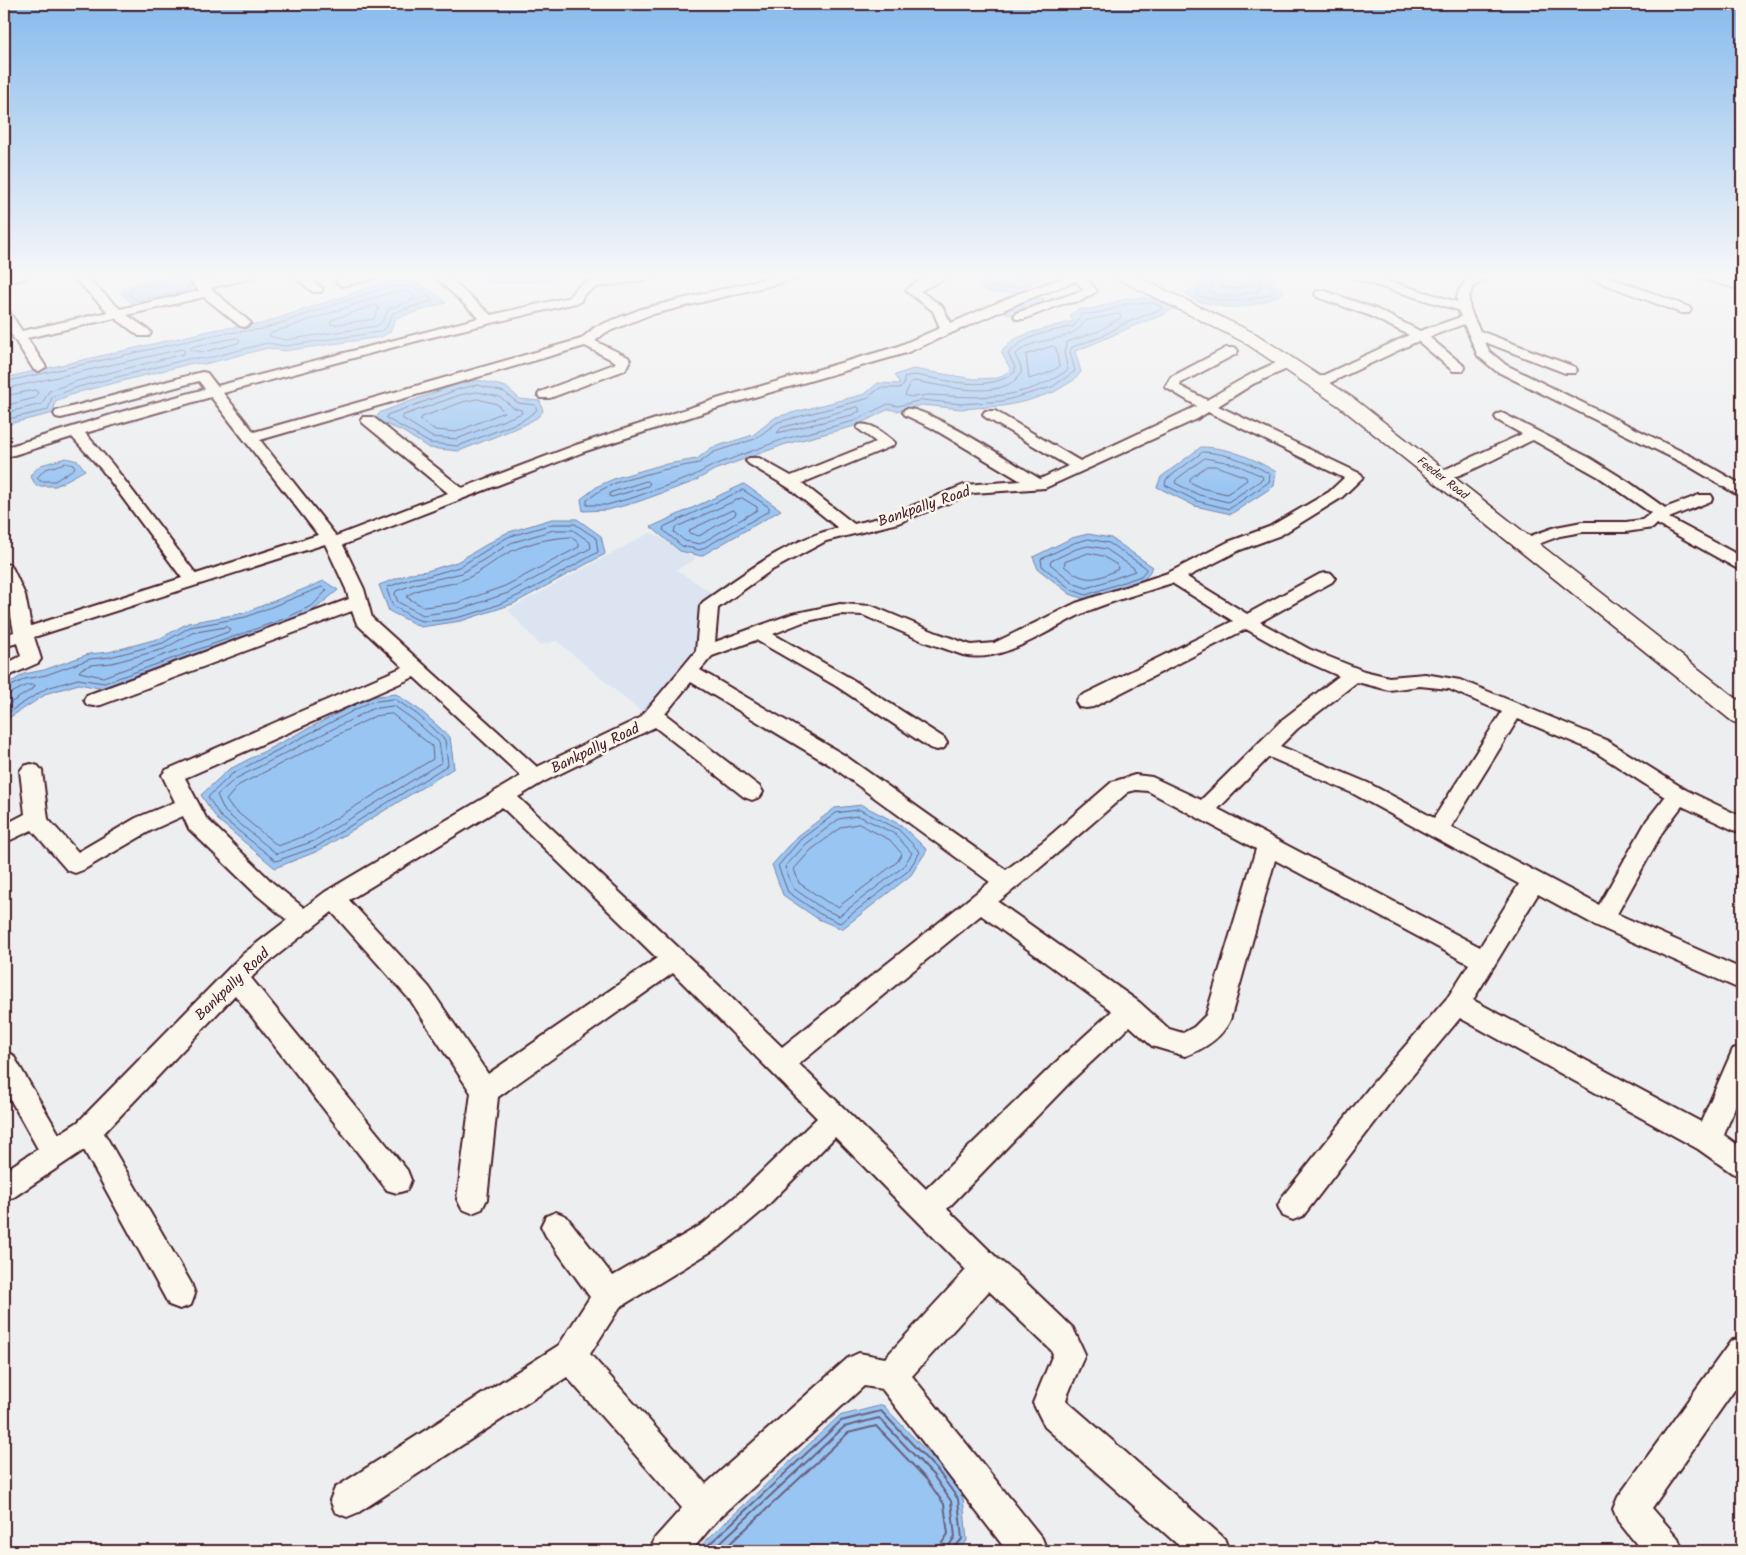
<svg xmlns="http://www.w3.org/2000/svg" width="1746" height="1555" viewBox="0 0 1746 1555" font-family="Kalam,sans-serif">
	<rect width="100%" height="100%" fill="#edeeef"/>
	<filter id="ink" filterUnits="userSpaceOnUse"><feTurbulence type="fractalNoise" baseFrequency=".02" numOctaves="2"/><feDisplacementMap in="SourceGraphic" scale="10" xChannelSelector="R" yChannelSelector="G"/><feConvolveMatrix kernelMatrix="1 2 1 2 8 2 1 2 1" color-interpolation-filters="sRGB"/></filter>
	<g filter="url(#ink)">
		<path fill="#dce4f2" d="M651,532L696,559L676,570L716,595L699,650L646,716L557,641L540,645L508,610Z"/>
		<g fill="#99c5f3" stroke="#7983a3">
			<path d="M174,275C185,275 191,281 199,288L198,292L135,306L121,293L128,285Z"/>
			<path d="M478,275H568L550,281L490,283Z"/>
			<path d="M985,275H1042L1041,278L1032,282L1026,292L993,293L979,287L978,279Z"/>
			<path d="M1201,275H1288L1270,281L1284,292C1261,306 1236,311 1210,304C1200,302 1193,300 1185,294L1203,281L1195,278Z"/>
			<path d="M407,280L431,290L446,303L396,318L390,332L381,337L284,351L268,348L205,364L193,363L79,392L55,401L54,413L4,425V378L218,329L261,324L386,282Z"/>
			<path d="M1031,298H1043L1046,303L1012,315L1004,312L1018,301Z"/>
			<path d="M1127,298H1153L1178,308L1167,312L1164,315C1133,324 1106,340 1075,351L1081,372L1074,380L1054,392L1027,401L1003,406L961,409L922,405L897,411L889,409L855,426L786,444L714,470L693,482L637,502L608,510L583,511L581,499L598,486L616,478L661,465L697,459L711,448L753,435L776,417L865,394L878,383L900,384L895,375L913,369L974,379L998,378L1011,370L1001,352L1013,340L1029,333L1073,321L1070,315L1079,309H1092Z"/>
			<path d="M478,380L506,387L520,399L540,401L543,411L538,417L524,425L459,451L429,448L402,431L374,419L381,412L458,384Z"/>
			<path d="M1201,447C1228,447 1253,458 1276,472L1274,486L1231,514L1195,506L1157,487L1161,477Z"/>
			<path d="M66,458L78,461L85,470L56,486H36L30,475L41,465Z"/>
			<path d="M744,484L781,510L701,556L680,551L651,527Z"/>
			<path d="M552,519H577L601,536L605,554L513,604L461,621L421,627L389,611L379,585L412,573L427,571L457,562L506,533Z"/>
			<path d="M1088,534L1111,538L1153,567L1144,580L1087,600L1070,594L1038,569L1033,557L1072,538Z"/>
			<path d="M324,581L338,590L315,609L288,623L104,689L79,684L48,693L4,721V687L24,674L44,670L89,654L109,652L161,638L188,623L244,613Z"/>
			<path d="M396,694L421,711L450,737L454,768L318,851L275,868L217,819L201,795L228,770L369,697Z"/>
			<path d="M862,805L901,825L927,850L911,875L842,929L818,919L783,895L772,865L798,836L835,808Z"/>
			<path d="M883,1405L942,1468L963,1498L967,1541L958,1551H695L839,1416Z"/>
		</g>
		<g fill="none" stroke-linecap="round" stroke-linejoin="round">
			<g stroke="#6a617b" stroke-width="1">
				<path d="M168,275L164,282L131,289L129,294L137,301L188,289L189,286L181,281L180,275"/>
				<path d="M487,275L492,278L553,275"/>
				<path d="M986,275L985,283L994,288L1023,287L1028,279L1035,275"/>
				<path d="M1202,275L1206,279V283L1195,295C1222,304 1244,302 1271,294L1273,290L1267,285L1266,281L1272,275"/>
				<path d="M1211,275L1213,282L1210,292L1223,296H1235L1260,290L1262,275"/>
				<path d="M1219,275L1220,287L1236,289L1251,285L1254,275"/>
				<path d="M405,291L414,295L415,299L389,309L381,323L377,326L285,340L269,336L271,333L389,293Z"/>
				<path d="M1128,303H1152L1161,306L1162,309L1125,323L1101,337L1072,347L1070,352L1075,371L1052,387L1003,401L961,404L922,400L898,406L888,404L854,421L784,439L712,466L691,477L635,497L607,505H587V500L601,490L618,482L662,470L699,463L714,452L755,439L778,422L866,399L880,388H900L904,385V378L913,375C946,379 986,394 1015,372V367L1008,354C1025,334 1050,332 1074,326L1081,314C1098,314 1113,310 1128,303Z"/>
				<path d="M376,305L379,308L374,319L333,325L330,323L332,320Z"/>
				<path d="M1118,314L1121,315L1120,318L1099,331L1067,342L1064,352L1068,370C1022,401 983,398 931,395C923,395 911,399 905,395L911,382L914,381C942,385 1003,403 1021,373V367L1015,355C1033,334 1071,346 1085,321Z"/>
				<path d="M237,338L240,340L238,343L204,352L190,350L192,347Z"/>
				<path d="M1053,346L1056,348L1059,367L1046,374L1029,379L1026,355Z"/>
				<path d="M4,382L219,334L263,329L387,287H411L423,291L432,299L431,301L393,313L386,328L379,332L285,346L267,343L205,359L192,358L78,387L52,397L48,410L4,420"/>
				<path d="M478,385L504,392L518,403L535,405L537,410L522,421L458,446L430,443L386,418L387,415L459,389Z"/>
				<path d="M4,389L182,349L185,351L183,354L77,381L49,391L42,404L4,413"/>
				<path d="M478,392L500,397L514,408L521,410L522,413L457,439L432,437L402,418L404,415L460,395Z"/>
				<path d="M4,396L35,390L38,392L35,398L4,406"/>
				<path d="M477,399L497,404L504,412L456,432L435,430L420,420L422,417L463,402Z"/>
				<path d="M858,407L860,411L852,415L777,433L781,428Z"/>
				<path d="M1203,452C1227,453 1249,462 1270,474L1269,482L1229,509L1197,501L1165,485L1166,480Z"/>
				<path d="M1205,458L1235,464L1262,476L1263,479L1228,502L1199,495L1175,483L1176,480Z"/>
				<path d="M65,463L74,465L75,468L55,481H40L37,478L44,470Z"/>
				<path d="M1207,466H1216L1246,477L1247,480L1227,494L1201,488L1190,482V479Z"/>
				<path d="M647,481L650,483L648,486L612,497L609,496L610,493Z"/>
				<path d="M743,490L769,507V511L700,550L682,546L663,530L664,527Z"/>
				<path d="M742,498L757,507V510L700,544L685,541L674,532L675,528Z"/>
				<path d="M733,510L736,512L735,515L699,536L689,533L690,530Z"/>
				<path d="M553,524H575L596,538L598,552C547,580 484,622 424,621C415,621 402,610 393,606L387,590L388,587L413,578L428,576L459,567L508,537Z"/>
				<path d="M554,530H573L590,542L591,548L508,593L458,610L423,615L398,602L395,594L396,591L415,584L462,573L511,543Z"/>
				<path d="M571,537L579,543V547L505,586L457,603L424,607L406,597C417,586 443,587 457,582C474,577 487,566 501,557C522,544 547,538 571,537Z"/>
				<path d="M1089,539L1109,543L1145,567L1146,570L1141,576L1086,595L1072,590L1042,566L1041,559L1074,543Z"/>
				<path d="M1089,546L1106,549L1134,568L1135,571L1087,588L1075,584L1050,564L1051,561L1076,549Z"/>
				<path d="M1089,553L1103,556L1117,565L1118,569C1095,581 1085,583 1064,566L1065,562Z"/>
				<path d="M227,627L230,629L228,632L103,677L79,672L81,669L91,665L112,663L164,649L192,633Z"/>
				<path d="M4,690L25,679L46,675L90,659L110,657L163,643L190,627L246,617L322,587L327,590L313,605L286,618L104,683L78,679L47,688L4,715"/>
				<path d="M4,697L27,685H35L34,688L4,707"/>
				<path d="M395,699L418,715L445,740L448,765L316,847L276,861L220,816L208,797L232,774L370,702Z"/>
				<path d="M394,706L414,720L439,742L442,762L314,841L277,854L225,812L217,795L235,779L372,709Z"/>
				<path d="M392,714L432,746L433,759L310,834L278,846L231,807L226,800L239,785L375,716Z"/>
				<path d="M860,810L898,829L920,852L908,871L840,923L820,914L788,892L778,866L801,839L836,813Z"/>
				<path d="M859,816L895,834L912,853L903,867L839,916L823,909L793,888L785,867L806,844L839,819Z"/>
				<path d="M859,824L890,840L902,854L897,862L838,907L827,902L799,883L794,869L811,850L842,827Z"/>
			</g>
			<g stroke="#6a617b" stroke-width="2">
				<path d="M702,1551L841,1421L881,1411L938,1471L958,1499L962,1539L955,1547V1551"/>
				<path d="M711,1551L844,1427L879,1418L933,1475L951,1501L955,1537L950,1544L949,1551"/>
				<path d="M722,1551L848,1433L876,1426L927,1480L944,1504L948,1534L942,1543L941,1551"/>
			</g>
			<g stroke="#4a1f2b" stroke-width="4">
				<g id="minor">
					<path d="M8,275H29L27,278L4,284V276Z"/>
					<path d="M71,275H84L120,309L199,291L185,275H198L204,282L233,275H254L252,278L210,288L251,323L245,327L240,326L204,297L127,315L149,330L151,333L149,336H139L115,318L27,338L46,367L39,371L34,370L4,323V309L8,310L22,331L108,312Z"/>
					<path d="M292,275H306L323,289L321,292H313Z"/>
					<path d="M356,275H379L377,278L342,286L336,282L338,279Z"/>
					<path d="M433,275H446L491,315L570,297C581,271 634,275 657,275L651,279L597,287L584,294L580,302L428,338L223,393L254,432L581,339L595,327L641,309L780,275H802L800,278L649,315L605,333L595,341L628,357L630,360L625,370L550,398H540L538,395L540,392L614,364L616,362L585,346L260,440L336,536L448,493L363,423L361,420L363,417H373L462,488L576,445L720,398L896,347L940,328L933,311L906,291C917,278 936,275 952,275L920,291L942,306L951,323L1018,294L1070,275H1088L1086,278L1097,291L1081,301L1062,304L1024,319H1016L1014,316L1016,313L1084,290L1076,281L1026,300L906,353L730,404L586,451L343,545L364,589L372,618L537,767L640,718L696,651L700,606L703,602C745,573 787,540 838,528L789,488L749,464L746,461L749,458H759L791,476L876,442L857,428L859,425C871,422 883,433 892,440L895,443L892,446L802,483L854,524L887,516L964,485L1021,481L932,428L905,415L903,412L905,409C923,404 1018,466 1040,479L1068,466L985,417L983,414L985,411H995L1080,461L1197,406L1165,387L1171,377L1226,348H1236L1238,351L1236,354L1181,383L1180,386L1207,400C1224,390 1277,356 1294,360L1296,363L1294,366L1253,384L1218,406L1361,474L1363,477L1341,498L1281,535L1240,550L1187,577L1247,614L1320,574L1326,573L1332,574L1335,578L1332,582L1260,622L1309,649L1364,671L1389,677L1425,674L1460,680L1606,740L1686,790L1742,817V834L1682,806L1663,831L1617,914L1742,969V990L1595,925L1538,894L1473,1000L1701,1122L1733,1049L1742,1046V1089L1724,1135L1742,1148V1177L1732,1173L1698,1149L1460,1018L1392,1100L1303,1216L1293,1220L1283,1216L1278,1206L1283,1196L1372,1084L1448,997L1469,964L1275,860L1230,1020C1221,1039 1204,1049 1185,1056L1152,1046L1130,1026L1073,1079L947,1209L998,1259L1017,1274L1073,1328L1085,1354L1068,1394L1066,1400L1069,1403L1224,1538L1229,1551H1185L1045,1427L1033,1403L1053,1354L1051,1350L989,1291L912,1376L1042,1538L1047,1551H1007L882,1389L864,1386L717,1520L691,1551H650L655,1538L682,1508L567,1377L359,1512L347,1517L335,1512L330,1500L335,1488L559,1345L590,1297L546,1236L541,1226L546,1216L556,1212L566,1216L613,1276L703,1224L742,1191L817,1118L673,973L498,1097L487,1199L482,1209L472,1213L462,1209L457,1199L471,1093L411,1001L332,912L261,968L251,978L407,1170L411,1180L407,1190L397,1193L387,1190L235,995L104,1133L191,1283L195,1294L191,1305L180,1309L169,1305L84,1150L14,1197L4,1200V1171L38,1149L4,1088V1052L13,1055L59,1134L78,1122L243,954L287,920L257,895L189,829L183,816L152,830L83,870L75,873L67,870L32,830L4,843V825L25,814L20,771L24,766L31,764L38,766L42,771L48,819L78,852L136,818L175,802L162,775L166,770L403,667L357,624L352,611L101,705L94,706L87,705L84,700L87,695L349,599L346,589L325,544L34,637L41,659L38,663L4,678V665L21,656L17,643L4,647V635L14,632L7,595L4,588V564L10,565L13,569L25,595L31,626L182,578L102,470L72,437L4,458V448L121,412L205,389L199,381L61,418L56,417L54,414L56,411L202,372L207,373L217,386L479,318ZM211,397L318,535L196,574L112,464L85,433ZM1208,412L1344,478L1329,492L1269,527L1228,542L1168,573L1076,603L994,643L971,645L937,633L872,606L840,604L792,614L715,642L718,608L770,571L826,541L898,523L973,493L1045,488L1197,419ZM1172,583L1233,621L1079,697L1076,702L1079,707L1086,708L1093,707L1246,629L1296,657L1339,676L1283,719L1201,800L1152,777L1135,775L1112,782L1045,840L1006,870L844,755L700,670L712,656L756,640L836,686L930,748L937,750L944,748L947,743L944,738L850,678L773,634L803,622L840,614L863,615L923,641L963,655C1003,665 1053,626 1088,611C1115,600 1144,592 1172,583ZM414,677L521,776L325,892L304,908L273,883L206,818L185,778ZM691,682L830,765L990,882L782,1047L711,978L518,797L543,782L655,727L744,797L752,800L760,797L763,792L760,787L665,714ZM1357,682L1389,690L1420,686L1449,689L1502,712L1434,818L1368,783L1280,746L1297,729ZM1518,719L1592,750L1665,797L1647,820L1599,905L1451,827ZM1269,757L1352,793L1519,884L1480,947L1218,809ZM1136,790L1148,791L1256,849L1206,1015L1194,1027L1183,1033L1169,1029L1139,1002L998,902C1042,867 1085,830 1128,792ZM502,807L657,958L488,1074L429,987L349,900ZM981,915L1112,1011L1055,1063L926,1189L799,1064ZM835,1137L966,1270L885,1358L859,1353L848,1358L706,1484L590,1354L620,1307L723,1244L762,1211Z"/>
					<path d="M1350,275H1369L1457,302C1457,282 1472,275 1490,275C1485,280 1478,282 1474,287C1462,301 1474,318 1480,331L1575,367L1577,370L1575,373H1565L1485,342L1489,351L1506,365L1697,459L1742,485V496L1736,494L1687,465L1496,371L1478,356L1464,324L1429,337L1463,365L1465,368L1463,371H1453L1418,341L1323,386H1313L1311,383L1313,380L1409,335L1368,315L1317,297L1315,294L1317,291H1325L1376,309L1420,331L1461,317L1458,310L1352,278Z"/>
					<path d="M1587,275H1605L1689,307L1691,310L1689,313H1681L1589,278Z"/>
					<path d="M1698,275H1718L1742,282V290L1700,278Z"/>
					<path d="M1502,413L1590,458L1630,483L1665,508L1699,495H1711L1713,498L1711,501L1669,518L1742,557V569L1736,568L1657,524L1653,528L1626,532H1582L1560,536L1525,549L1519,548L1517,544L1519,540L1556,527L1582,522H1626L1642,520L1651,513L1599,477L1533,440C1514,448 1452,484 1435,480L1433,477L1435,474L1522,434L1497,420L1495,417L1497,414Z"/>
					<path d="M1742,1336V1379L1652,1508L1678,1538L1683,1551H1642L1618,1521L1613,1509L1618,1497L1731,1341Z"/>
				</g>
			</g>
			<g stroke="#4a1f2b" stroke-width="3">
				<path id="tertiary" d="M1113,275H1134L1256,334L1353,398L1742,703V724L1733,722L1339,406L1244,342L1116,278Z"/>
			</g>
			<use href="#minor" fill="#fbf7ec" fill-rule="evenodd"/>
			<use href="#tertiary" fill="#fbf7ec" fill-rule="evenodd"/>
		</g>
	</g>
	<linearGradient id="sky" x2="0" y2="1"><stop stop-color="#88bbec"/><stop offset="0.56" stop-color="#f7f7f8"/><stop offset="1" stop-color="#f7f7f8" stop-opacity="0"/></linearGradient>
	<rect width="1746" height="493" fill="url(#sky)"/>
	<g text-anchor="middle" stroke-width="5" stroke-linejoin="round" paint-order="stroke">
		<g font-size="12" fill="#4a1f2b" stroke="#fbf7ec">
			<text transform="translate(1443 478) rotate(38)" y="4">Feeder Road</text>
		</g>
		<g font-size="15" fill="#4a1f2b" stroke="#fbf7ec">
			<text transform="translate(924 506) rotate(-19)" y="5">Bankpally Road</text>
			<text transform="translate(595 748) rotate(-26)" y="5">Bankpally Road</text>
			<text transform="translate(232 984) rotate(-44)" y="5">Bankpally Road</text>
		</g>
	</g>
	<rect width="1746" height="1555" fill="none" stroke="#fbf7ec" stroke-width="20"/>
	<rect x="10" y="10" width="1726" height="1535" fill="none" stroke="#4a1f2b" stroke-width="2" filter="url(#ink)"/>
</svg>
